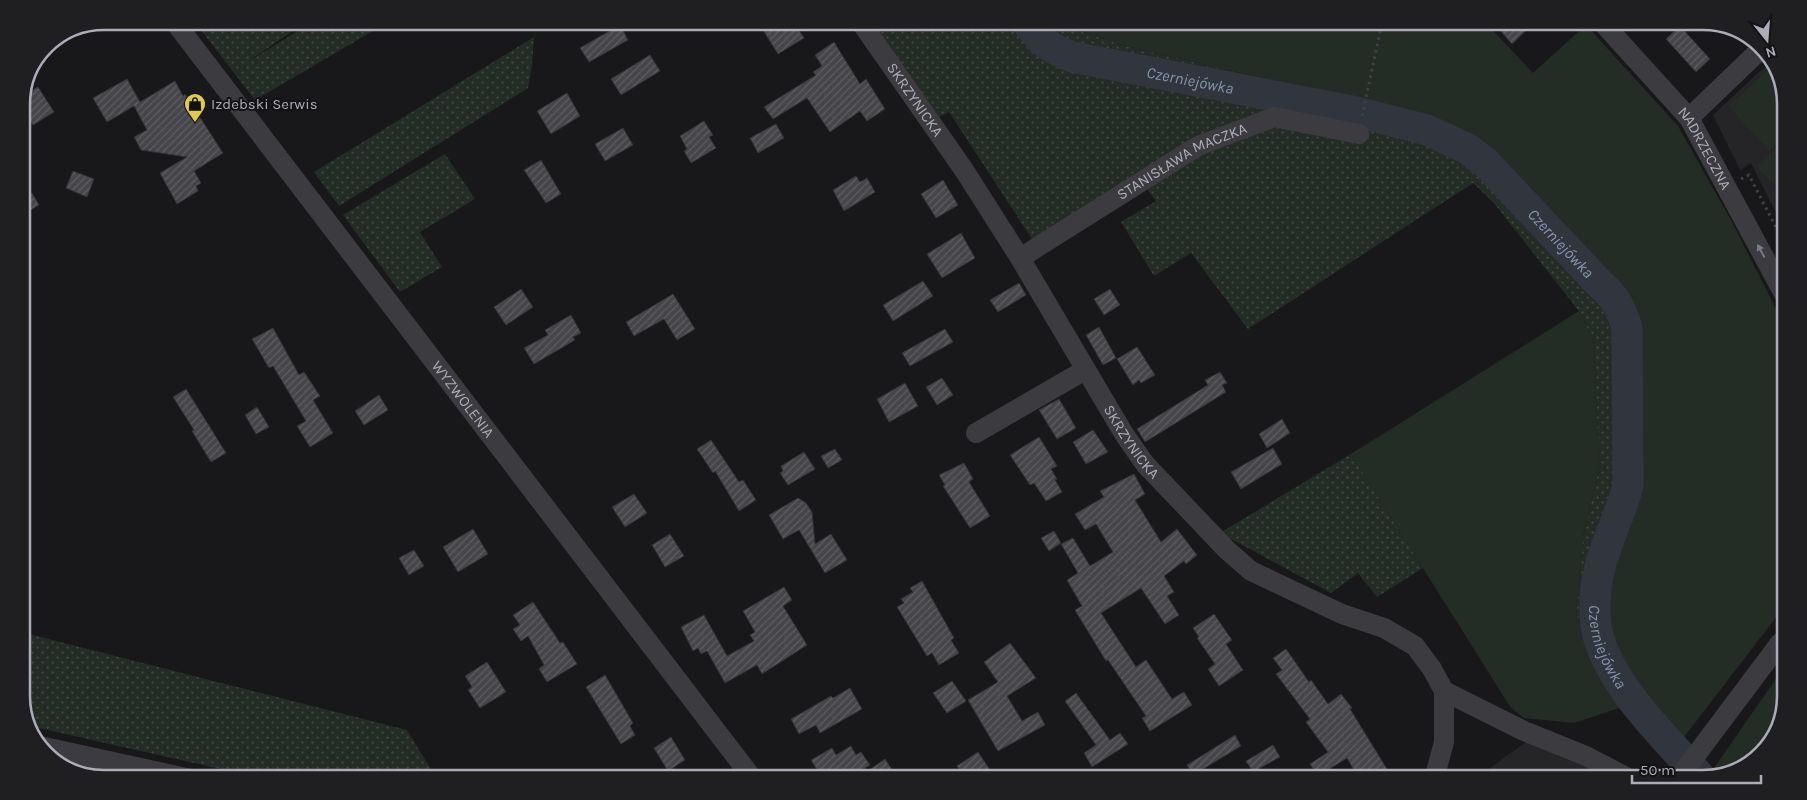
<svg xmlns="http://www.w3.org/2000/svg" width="1807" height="800" viewBox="0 0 1807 800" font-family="Karla,sans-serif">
	<defs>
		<pattern id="grass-dots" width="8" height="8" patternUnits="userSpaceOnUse" patternTransform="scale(1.25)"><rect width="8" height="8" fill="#242c26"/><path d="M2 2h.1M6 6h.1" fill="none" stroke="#414843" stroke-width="1.8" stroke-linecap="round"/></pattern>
		<pattern id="building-hatch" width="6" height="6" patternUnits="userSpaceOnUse" patternTransform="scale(1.25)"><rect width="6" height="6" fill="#46454a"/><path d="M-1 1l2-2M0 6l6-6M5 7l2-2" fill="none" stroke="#5e5d62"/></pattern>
	</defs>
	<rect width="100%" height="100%" fill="#18181a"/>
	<g fill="#252427">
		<path d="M1772,60L1786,99L1784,229L1751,163L1740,170L1713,115Z"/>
		<path d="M1527,741L1600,771L1612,779H1475Z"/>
	</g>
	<g fill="url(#grass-dots)">
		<path d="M194,21H307L249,61L314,21H390L255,100Z"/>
		<path d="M871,21H1060L1064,26L1126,46L1437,119L1479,144L1625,293L1637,324L1636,400L1640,484L1631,516L1681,741L1715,775L1703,779H1681L1622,707L1604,678L1576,614L1583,537L1599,468L1594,342L1579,311L1493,202L1473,183L1248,329L1191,253L1154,276L1121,222L1156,201L1139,179L1034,242L949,112L938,118Z"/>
		<path d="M534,37L532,65L528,88L339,206L314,172Z"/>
		<path d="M445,154L475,199L420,232L442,267L400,292L343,215Z"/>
		<path d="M1351,454L1423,568L1377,597L1358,573L1331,593L1220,533Z"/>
		<path d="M21,632L407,730L437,779H265L30,726L21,702Z"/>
	</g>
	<g fill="#242c26">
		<path d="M1060,21H1484L1533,73L1586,25L1678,126L1732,222L1783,323L1781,611L1681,741L1652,709L1624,672L1607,626L1608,572L1631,516L1640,484L1636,400L1637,324L1625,293L1479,144L1437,119L1126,46L1064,26Z"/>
		<path d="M1774,64L1786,99L1785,136L1769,151L1728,106Z"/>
		<path d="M1785,139V196L1756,166Z"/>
		<path d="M1579,311L1594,342L1599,468L1583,537L1576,614L1604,678L1622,707L1574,723L1524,718L1511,708L1351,454Z"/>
		<path d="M1780,673L1779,728L1749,765L1715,775L1712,771Z"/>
	</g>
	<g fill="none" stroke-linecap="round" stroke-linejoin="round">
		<path stroke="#31363e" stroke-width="31" id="s1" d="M1026,21C1042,43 1048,47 1072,57L1352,111L1427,130L1468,149L1486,163L1596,280C1615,297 1619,303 1627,328L1628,485C1620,518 1602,548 1597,582C1594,600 1594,621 1599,639C1615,691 1667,739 1702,779"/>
	</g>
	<g fill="url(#building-hatch)" stroke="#333235">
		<path d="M778,21H793L804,38L778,54L763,30Z"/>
		<path d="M1492,21H1536L1512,44Z"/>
		<path d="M620,25L628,40L589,62L580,48Z"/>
		<path d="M1680,26L1710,59L1696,72L1666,39Z"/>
		<path d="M834,42L860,84L866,79L885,109L867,121L860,111L830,132L807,98L773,119L764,107L816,75L813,72L822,66L815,55Z"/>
		<path d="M650,55L660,71L621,95L611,79Z"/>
		<path d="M127,79L140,102L175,81L183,96L185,94L223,153L194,171L201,183L196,186L198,191L177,204L160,173L187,157L141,150L134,137L147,130L134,106L107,122L93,98Z"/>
		<path d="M38,87L54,112L33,125L28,118L21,122L22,96Z"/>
		<path d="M567,93L580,116L551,134L537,111Z"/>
		<path d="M704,121L713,135L709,137L716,148L691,163L684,151L687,149L680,136Z"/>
		<path d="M776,124L784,138L758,153L750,138Z"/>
		<path d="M623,128L633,145L605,161L595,144Z"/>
		<path d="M541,160L561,194L546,203L524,170Z"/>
		<path d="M73,171L94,179L87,197L66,188Z"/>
		<path d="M856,176L860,182L867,178L875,192L844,211L833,190Z"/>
		<path d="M943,180L958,205L936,218L921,194Z"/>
		<path d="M32,193L39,205L21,216V199Z"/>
		<path d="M961,233L975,258L942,278L927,254Z"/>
		<path d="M923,281L933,296L893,321L883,305Z"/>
		<path d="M1019,283L1026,295L998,312L990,300Z"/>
		<path d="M521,289L533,307L506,325L494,307Z"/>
		<path d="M1110,289L1120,305L1104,315L1094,299Z"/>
		<path d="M673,294L695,329L677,340L664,319L634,336L626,322Z"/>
		<path d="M571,315L581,333L573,337L575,340L534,364L524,348L548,335L545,330Z"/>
		<path d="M1099,327L1116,358L1103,365L1086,335Z"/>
		<path d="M273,328L299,375L304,372L320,396L313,400L333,433L310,447L297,426L306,421L273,366L269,368L252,339Z"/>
		<path d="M945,329L953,342L910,366L902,353Z"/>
		<path d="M1137,347L1155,375L1141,383L1139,380L1133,385L1117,359Z"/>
		<path d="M1220,372L1227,383L1222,385L1226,392L1145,442L1137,429L1208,385L1205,380Z"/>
		<path d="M942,378L953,395L937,405L926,387Z"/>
		<path d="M905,383L918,406L889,422L877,399Z"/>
		<path d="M186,389L226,453L211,462L192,431L194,430L173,397Z"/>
		<path d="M379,395L388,410L364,425L355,411Z"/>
		<path d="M1059,399L1076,428L1057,439L1039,410Z"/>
		<path d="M257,407L269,427L256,434L245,415Z"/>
		<path d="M1282,419L1290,433L1267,448L1259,434Z"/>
		<path d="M1093,430L1108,452L1086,464L1073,442Z"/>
		<path d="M1039,437L1057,466L1051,469L1057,479L1055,480L1062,492L1046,501L1034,483L1030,485L1010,455Z"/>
		<path d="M711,440L739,482L743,480L756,500L739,511L715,471L713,473L697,449Z"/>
		<path d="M1273,448L1282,464L1241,489L1231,472Z"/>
		<path d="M835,449L842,460L828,468L821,456Z"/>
		<path d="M804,452L815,469L788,485L780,473L783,471L781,466Z"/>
		<path d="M964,463L973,479L969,482L990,516L970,528L943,486L945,485L939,475Z"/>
		<path d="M1134,474L1145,494L1135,500L1161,542L1177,529L1197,555L1186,564L1184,561L1164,576L1174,592L1167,596L1179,615L1165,624L1141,588L1101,613L1136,667L1146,660L1172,699L1184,692L1192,705L1150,731L1142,718L1146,716L1108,660L1106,661L1075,610L1082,606L1067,580L1078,573L1061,544L1073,538L1090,566L1113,552L1096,524L1085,530L1075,514L1104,497L1100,491Z"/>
		<path d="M634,494L647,513L625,527L612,507Z"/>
		<path d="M798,498L806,503L812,512L815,544L831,534L847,560L825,573L799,530L783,539L769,515Z"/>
		<path d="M473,529L488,554L458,572L443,547Z"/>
		<path d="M1054,531L1061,543L1049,551L1041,538Z"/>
		<path d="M670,534L684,556L665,567L652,545Z"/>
		<path d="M414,550L424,566L409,575L399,558Z"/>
		<path d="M922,581L954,638L951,640L959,653L939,665L932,653L927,656L897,607L904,603L901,599L913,592L910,588Z"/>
		<path d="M784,587L792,600L783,606L807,645L762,674L757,665L725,683L707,651L701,654L698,648L693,651L681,627L704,615L727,656L754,641L750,635L755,632L743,611Z"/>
		<path d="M533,602L560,643L563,642L577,664L547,682L539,669L544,665L528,636L521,641L513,629L520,625L513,615Z"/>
		<path d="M1214,614L1232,640L1226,644L1243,670L1219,686L1208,669L1215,664L1197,638L1199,637L1193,628Z"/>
		<path d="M1010,643L1036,678L1007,696L1022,721L1038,712L1045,725L998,751L968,700L998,682L984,662Z"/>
		<path d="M1286,649L1309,682L1311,680L1328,704L1341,694L1352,708L1350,709L1387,769L1370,779H1359L1347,758L1318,776L1310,764L1328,752L1306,722L1310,719L1276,674L1282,670L1273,658Z"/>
		<path d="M487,662L506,692L480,708L468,690L472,687L465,676Z"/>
		<path d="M605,675L633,723L630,726L635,735L621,744L586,687Z"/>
		<path d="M952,681L966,701L947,713L933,693Z"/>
		<path d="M850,688L862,709L820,733L816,725L799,734L791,719L831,696L833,698Z"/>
		<path d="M1076,693L1110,740L1120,733L1128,744L1092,767L1084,753L1096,745L1065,701Z"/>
		<path d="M1235,735L1241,746L1193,775L1187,765Z"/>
		<path d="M671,737L685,760L668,771L654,748Z"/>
		<path d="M1273,745L1280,757L1253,772L1246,761Z"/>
		<path d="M851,746L856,755L861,752L870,765L855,774L852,769L838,779H823L811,760L832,748L836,755Z"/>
		<path d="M978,752L996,779H966L957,766Z"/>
		<path d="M885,759L898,779H875L869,770Z"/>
	</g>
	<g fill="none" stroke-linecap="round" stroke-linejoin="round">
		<g stroke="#3f4045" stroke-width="3" stroke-dasharray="2.5 4" stroke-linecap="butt">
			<path d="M1362,116L1382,23L1384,21"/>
			<path d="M1741,179L1749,175L1784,243"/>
		</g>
		<g stroke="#3c3b40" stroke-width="20">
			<path id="s2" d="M174,21L753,779"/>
			<path id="s3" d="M860,21L964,170L1020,258L1124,434L1145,464L1227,550L1251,571L1342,614L1384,628L1415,646L1432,669L1444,691V742L1434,779"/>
			<path id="s4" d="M1601,21L1689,118L1784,294"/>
			<path d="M1689,118L1761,49"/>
			<path id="s5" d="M1020,258L1198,146L1274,117L1359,134"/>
			<path d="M976,433L1085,370"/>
			<path d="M1444,691L1524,731L1586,756L1630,779"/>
			<path d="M40,746L191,779"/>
			<path d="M1678,779L1780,643"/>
		</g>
	</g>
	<defs><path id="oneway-solid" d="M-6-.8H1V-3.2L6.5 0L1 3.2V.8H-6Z" transform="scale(1.25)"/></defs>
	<use fill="#7a7a82" href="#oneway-solid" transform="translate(1761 251) rotate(-118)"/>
	<defs>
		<g id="shop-pin" transform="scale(1.125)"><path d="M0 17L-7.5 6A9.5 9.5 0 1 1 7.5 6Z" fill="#deca4b" stroke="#131315"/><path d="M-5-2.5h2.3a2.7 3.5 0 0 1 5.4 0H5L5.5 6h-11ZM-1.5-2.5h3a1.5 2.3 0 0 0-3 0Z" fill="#111"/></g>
	</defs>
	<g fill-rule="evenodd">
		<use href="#shop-pin" x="195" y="104"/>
	</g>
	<g text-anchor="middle" stroke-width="4" stroke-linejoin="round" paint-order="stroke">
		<g font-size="15" fill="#acadb8" stroke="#131315">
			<text dy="5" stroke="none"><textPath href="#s3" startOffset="96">SKRZYNICKA</textPath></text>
			<text dy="5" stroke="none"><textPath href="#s4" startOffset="165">NADRZECZNA</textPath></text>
			<text dy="5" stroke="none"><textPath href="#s5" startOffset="189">STANISŁAWA MACZKA</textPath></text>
			<text dy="5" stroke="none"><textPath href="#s2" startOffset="476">WYZWOLENIA</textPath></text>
			<text dy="5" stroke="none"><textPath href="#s3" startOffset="501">SKRZYNICKA</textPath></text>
		</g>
		<g font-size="15" fill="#acadb8" stroke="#131315" text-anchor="start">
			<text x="211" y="109">Izdebski Serwis</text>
		</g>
		<g font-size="16" font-style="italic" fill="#8794af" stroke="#131315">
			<text dy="6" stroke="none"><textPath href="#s1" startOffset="180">Czerniejówka</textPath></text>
			<text dy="6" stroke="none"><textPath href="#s1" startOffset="600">Czerniejówka</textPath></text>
			<text dy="6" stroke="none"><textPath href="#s1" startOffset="1035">Czerniejówka</textPath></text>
		</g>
	</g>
	<path d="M0 0H1807V800H0ZM104 30H1703A74 74 0 0 1 1777 104V696A74 74 0 0 1 1703 770H104A74 74 0 0 1 30 696V104A74 74 0 0 1 104 30Z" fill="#1f1f22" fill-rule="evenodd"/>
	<path fill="none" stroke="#acadb8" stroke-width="2.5" d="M104 30H1703A74 74 0 0 1 1777 104V696A74 74 0 0 1 1703 770H104A74 74 0 0 1 30 696V104A74 74 0 0 1 104 30Z"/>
	<g transform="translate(1767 40) rotate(163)" stroke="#131315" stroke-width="4" paint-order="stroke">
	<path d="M0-4L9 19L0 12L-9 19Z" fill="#acadb8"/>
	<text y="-8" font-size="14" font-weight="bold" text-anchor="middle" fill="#acadb8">N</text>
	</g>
	<path d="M1632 775v8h129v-8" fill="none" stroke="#acadb8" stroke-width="2.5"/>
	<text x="1640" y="775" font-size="15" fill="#acadb8" stroke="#131315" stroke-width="4" paint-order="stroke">50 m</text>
</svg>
